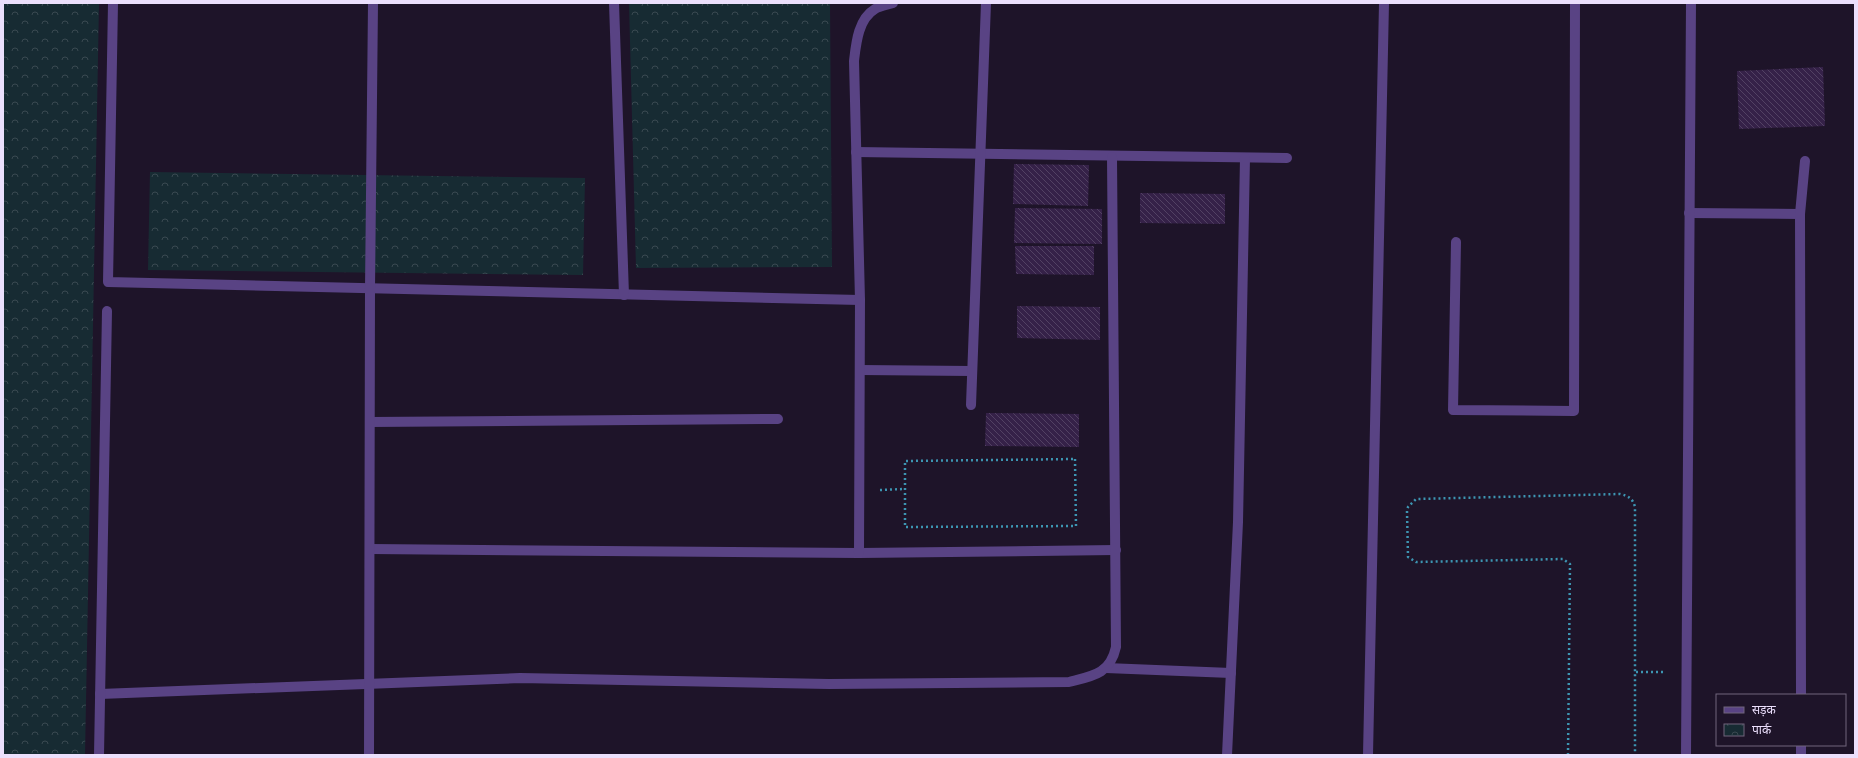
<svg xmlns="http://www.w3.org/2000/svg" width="1858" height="758" viewBox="0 0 1858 758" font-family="'PT Sans Narrow','Noto Sans Devanagari',sans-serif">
	<defs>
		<pattern id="park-crowns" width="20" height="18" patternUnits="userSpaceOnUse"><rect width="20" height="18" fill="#172b33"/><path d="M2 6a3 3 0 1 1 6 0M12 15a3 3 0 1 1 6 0" fill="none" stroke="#394951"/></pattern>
		<pattern id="building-back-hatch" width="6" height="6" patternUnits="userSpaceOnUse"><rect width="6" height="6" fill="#352148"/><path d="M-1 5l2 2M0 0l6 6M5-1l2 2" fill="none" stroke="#524163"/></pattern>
	</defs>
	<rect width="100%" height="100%" fill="#1e1429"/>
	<g fill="url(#park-crowns)">
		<path d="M3,3H99L85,755H3Z"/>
		<path d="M629,3H830L832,267L636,268Z"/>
		<path d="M150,172L585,178L583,275L148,270Z"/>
	</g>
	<g fill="url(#building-back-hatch)">
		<path d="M1823,67L1825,126L1739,129L1737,71Z"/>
		<path d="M1014,164L1089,165L1088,206L1013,204Z"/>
		<path d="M1140,193L1225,194V224L1140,223Z"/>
		<path d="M1015,208L1102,209V244L1014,243Z"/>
		<path d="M1015,246H1094V275L1016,274Z"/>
		<path d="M1017,306L1100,307V340L1017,338Z"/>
		<path d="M986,413L1079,414V447L985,446Z"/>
	</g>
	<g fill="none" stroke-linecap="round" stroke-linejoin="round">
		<g stroke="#3d95b2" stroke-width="2.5" stroke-dasharray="2 3" stroke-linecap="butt">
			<path d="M1075,459L1076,526L905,527V461Z"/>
			<path d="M880,490L904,489"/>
			<path d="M1636,672H1666"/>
			<path d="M1568,755L1570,564L1563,559L1416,562L1408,557L1407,511L1408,507L1416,499L1620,494C1629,496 1633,499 1635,507V755"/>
		</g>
		<g stroke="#594384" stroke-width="10">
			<path d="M113,3L108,282L860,300"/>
			<path d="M614,3L624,295"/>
			<path d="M856,152L1287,158"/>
			<path d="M1689,213L1800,214"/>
			<path d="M1456,242L1453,410L1574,411L1575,3"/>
			<path d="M860,370L972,371"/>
			<path d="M971,405L986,3"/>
			<path d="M370,422L778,419"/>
			<path d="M370,549L859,553L1116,550"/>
			<path d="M859,553L860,300L854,61C856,44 858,19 875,9C880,6 887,5 893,3"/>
			<path d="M1106,668L1231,673"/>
			<path d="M100,694L520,678L829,684L1069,682C1093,676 1110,674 1116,647L1112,157"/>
			<path d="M1801,695L1800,214L1805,161"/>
			<path d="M1801,745V755"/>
			<path d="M99,755L107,311"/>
			<path d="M369,755L370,289L373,3"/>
			<path d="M1227,755L1238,522L1245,158"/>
			<path d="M1368,755L1384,3"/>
			<path d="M1686,755L1691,3"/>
		</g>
	</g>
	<rect width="1858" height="758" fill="none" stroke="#ebdffc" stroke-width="8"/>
	<rect x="1716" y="694" width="130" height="52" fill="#1e1429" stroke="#70657d"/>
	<rect x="1724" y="707" width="20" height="6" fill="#594384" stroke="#70657d"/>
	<text x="1752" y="714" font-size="12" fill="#ebdffc">सड़क</text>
	<rect x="1724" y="724" width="20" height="12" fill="url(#park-crowns)" stroke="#70657d"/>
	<text x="1752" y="734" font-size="12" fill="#ebdffc">पार्क</text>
</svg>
